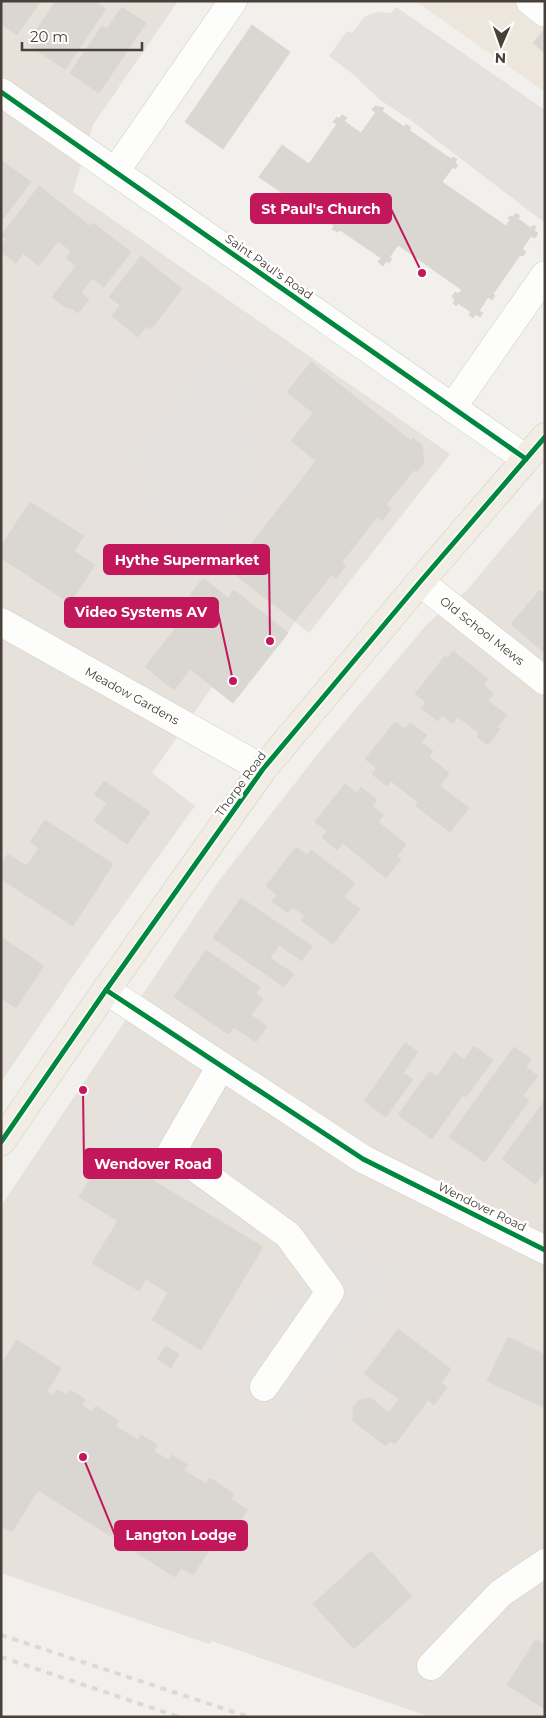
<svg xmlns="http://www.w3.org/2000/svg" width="546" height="1718" viewBox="0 0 546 1718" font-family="Montserrat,sans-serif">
	<rect width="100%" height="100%" fill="#f2f0ed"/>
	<g fill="#e6e1da">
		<path d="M1,1H178L93,125L73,192L450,454L309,633L295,622L288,633L233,703L212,687L152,773L195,806L89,953L1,1082Z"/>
		<path d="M545,497V1717H430L212,1641L209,1644L1,1573V1206L218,882L320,751L428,623L468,589Z"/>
	</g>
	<path fill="#ede6dc" d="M415,1H545V92Z"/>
	<g fill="#e4e1de">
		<path d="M396,7L545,110V223L409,119L380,100L354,75L329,56L347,31L352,33L364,17L376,12L391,13Z"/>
		<path d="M216,347L267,386L241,420L264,438L242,467L264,484L206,559L137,506L155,483L127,461Z"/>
		<path d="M129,1099L400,1276L294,1423L222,1371L271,1288L295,1300L302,1277L291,1257L99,1139Z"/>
	</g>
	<g fill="#dad7d3" stroke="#dbd7d2">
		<path d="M1,1H41L17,35L1,24Z"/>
		<path d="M56,1H95L106,9L65,69L27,44Z"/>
		<path d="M122,7L146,23L99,93L70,73L102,26L107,29Z"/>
		<path d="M252,25L290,52L223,149L185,122Z"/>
		<path d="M545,29V53L533,43Z"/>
		<path d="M375,106L384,108L382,111L404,127L406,124L411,128L409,130L451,159L453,157L457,159L455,163L458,165L455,169L453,167L442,182L506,226L510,220L508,218L511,216L513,217L516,213L520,216L518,219L531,228L533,225L536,227L534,231L538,233L535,238L531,236L522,249L526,252L523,256L520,255L493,294L495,296L492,300L488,297L479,311L483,313L480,317L476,314L473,318L469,315L471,312L458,303L456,306L453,303L455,300L452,297L455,292L458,294L462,290L398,245L389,258L392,259L389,263L386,261L383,266L378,262L381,258L340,230L338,232L332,229L334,226L312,209L310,212L259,177L282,145L309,164L337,124L333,122L337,117L339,119L342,115L347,118L344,121L361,133L376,112L372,110Z"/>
		<path d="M1,160L31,182L3,219L1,218Z"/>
		<path d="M39,186L77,216L39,266L1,236Z"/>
		<path d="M77,216L90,226L71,251L58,241Z"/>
		<path d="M93,223L131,252L104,287L92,278L81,293L89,299L78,313L69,307L68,309L52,297L76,266L66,258Z"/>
		<path d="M5,240L23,253L16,263L1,252V244Z"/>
		<path d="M141,256L182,289L151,329L146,326L138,337L112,316L120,305L109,297Z"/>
		<path d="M311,362L411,441L413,438L422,445L424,462L417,472L414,470L386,505L391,509L382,521L377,517L342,562L346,566L336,578L332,574L295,621L230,571L316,461L291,441L313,413L287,392Z"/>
		<path d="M30,502L84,536L74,551L95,565L70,603L1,558V546Z"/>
		<path d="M203,578L228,598L234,590L288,633L233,703L190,669L174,690L145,667L197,601L190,595Z"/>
		<path d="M540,590L545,594V653L511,624Z"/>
		<path d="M453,651L488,679L484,685L494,694L488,701L507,715L497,727L500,729L488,745L477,737L479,733L458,717L453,724L442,715L438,721L421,708L426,702L415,694L445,656L448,658Z"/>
		<path d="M395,722L405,729L410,723L427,735L421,742L433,751L429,757L449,773L440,786L469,808L450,832L416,806L418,802L391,781L387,786L372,774L376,768L365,759Z"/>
		<path d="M104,781L150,812L127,844L94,821L107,803L94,795Z"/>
		<path d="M345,784L357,793L361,787L377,800L372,806L384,815L378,822L406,844L397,856L401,859L386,878L343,843L337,850L322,837L327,831L315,822Z"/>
		<path d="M45,820L113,864L73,926L1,879V864L8,854L27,866L39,848L30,842Z"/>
		<path d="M296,847L307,855L311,850L355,883L344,897L360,909L333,944L301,920L305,916L293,907L288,913L272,901L277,895L266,886Z"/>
		<path d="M241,898L312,946L302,961L279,945L270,958L294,974L284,987L213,938Z"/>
		<path d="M1,937L44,966L16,1008L1,998Z"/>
		<path d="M206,950L260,987L256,994L263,999L251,1015L267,1026L256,1042L234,1027L228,1034L174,997Z"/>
		<path d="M405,1043L418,1052L403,1073L413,1079L386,1117L364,1101Z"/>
		<path d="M474,1046L493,1060L466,1097L463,1095L432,1139L398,1115L429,1072L437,1077L454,1052L464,1060Z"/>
		<path d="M514,1047L531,1059L526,1067L538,1076L523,1096L529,1101L485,1162L449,1137Z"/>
		<path d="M545,1100V1171L535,1184L502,1159Z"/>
		<path d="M106,1152L263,1247L201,1350L152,1320L168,1293L146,1279L139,1291L92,1263L118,1221L79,1197Z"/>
		<path d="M398,1329L451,1369L441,1383L447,1387L434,1405L428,1400L395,1444L390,1441L386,1446L353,1421V1408L359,1400L371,1398L389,1413L399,1399L364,1374Z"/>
		<path d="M508,1337L545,1355V1408L487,1381Z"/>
		<path d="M17,1340L61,1368L47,1392L53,1396L57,1390L67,1395L70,1390L85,1399L82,1405L92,1412L96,1406L119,1421L115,1426L138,1440L141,1435L157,1445L154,1451L168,1460L172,1455L188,1465L184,1470L206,1484L210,1478L234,1494L231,1499L247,1510L221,1551L212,1546L193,1575L181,1568L175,1577L38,1490L12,1532L1,1526V1365Z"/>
		<path d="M166,1346L179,1354L171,1368L157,1359Z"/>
		<path d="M371,1551L412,1596L354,1649L313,1604Z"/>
		<path d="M536,1639L545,1645V1709L507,1685Z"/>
	</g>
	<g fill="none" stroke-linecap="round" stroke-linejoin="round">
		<g stroke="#d0ceca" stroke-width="29">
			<g id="minor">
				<path d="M530,1L545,13"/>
				<path d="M1,92L526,459"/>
				<path d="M115,172L233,1"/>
				<path d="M452,408L545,275"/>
				<path d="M420,582L545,681"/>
				<path d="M1,622L263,769"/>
				<path d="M106,990L363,1159L545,1250"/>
				<path d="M221,1066L172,1151L288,1235L330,1292L264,1387"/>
				<path d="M431,1666L501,1593L545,1563"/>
			</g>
		</g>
		<g stroke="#d5caba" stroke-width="29">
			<path id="major" d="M1,1142L106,990L263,769L420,582L545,437"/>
		</g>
		<use href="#minor" stroke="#fdfdfc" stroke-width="28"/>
		<use href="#major" stroke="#f2ede4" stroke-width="28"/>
		<g stroke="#dadad9" stroke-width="4" stroke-dasharray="6 6" stroke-linecap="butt">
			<path d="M1,1635L249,1717"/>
			<path d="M1,1657L179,1717"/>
		</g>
		<g stroke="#fff" stroke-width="8">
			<g id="cycleway">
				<path d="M1,92L526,459"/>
				<path d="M106,990L363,1159L545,1250"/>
				<path d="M1,1142L106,990L263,769L420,582L545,437"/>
			</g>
		</g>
		<use href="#cycleway" stroke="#00873e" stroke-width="5"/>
	</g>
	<g text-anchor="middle" stroke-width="5" stroke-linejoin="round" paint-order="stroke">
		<g font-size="12" fill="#494037" stroke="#fff">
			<text transform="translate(269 267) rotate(35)" y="4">Saint Paul's Road</text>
			<text transform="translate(482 631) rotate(38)" y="4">Old School Mews</text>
			<text transform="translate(132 696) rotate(29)" y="4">Meadow Gardens</text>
			<text transform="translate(241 784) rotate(-54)" y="4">Thorpe Road</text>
			<text transform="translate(482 1207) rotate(26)" y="4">Wendover Road</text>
		</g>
	</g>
	<path fill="none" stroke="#c2185b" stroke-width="2" d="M422 273L391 209M270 641L269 560M233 681L218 612M83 1090L84 1164M83 1457L115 1535"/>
	<g fill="#c2185b" stroke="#fff" stroke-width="2">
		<circle cx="422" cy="273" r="5"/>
		<circle cx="270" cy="641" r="5"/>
		<circle cx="233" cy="681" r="5"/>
		<circle cx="83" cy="1090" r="5"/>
		<circle cx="83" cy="1457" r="5"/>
	</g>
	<g fill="#c2185b" stroke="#c2185b" stroke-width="2">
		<rect x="251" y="194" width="140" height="29" rx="5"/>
		<rect x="104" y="545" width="165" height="29" rx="5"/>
		<rect x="65" y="598" width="153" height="29" rx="5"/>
		<rect x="84" y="1149" width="137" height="29" rx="5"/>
		<rect x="115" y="1521" width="132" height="29" rx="5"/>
	</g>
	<g font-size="14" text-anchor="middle" font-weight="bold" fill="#fff">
		<text x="321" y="214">St Paul's Church</text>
		<text x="187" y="565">Hythe Supermarket</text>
		<text x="141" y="617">Video Systems AV</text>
		<text x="153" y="1169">Wendover Road</text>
		<text x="181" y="1540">Langton Lodge</text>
	</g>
	<rect width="546" height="1718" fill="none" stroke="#494037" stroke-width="5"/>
	<g transform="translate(501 45) rotate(182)" stroke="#ffffff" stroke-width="4" paint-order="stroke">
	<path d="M0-4L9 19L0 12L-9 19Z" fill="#494037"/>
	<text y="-8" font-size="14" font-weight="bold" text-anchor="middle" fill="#494037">N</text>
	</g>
	<path d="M22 42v8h120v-8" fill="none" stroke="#494037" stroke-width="2.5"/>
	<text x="30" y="42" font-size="15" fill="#494037" stroke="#ffffff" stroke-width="4" paint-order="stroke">20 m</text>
</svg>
